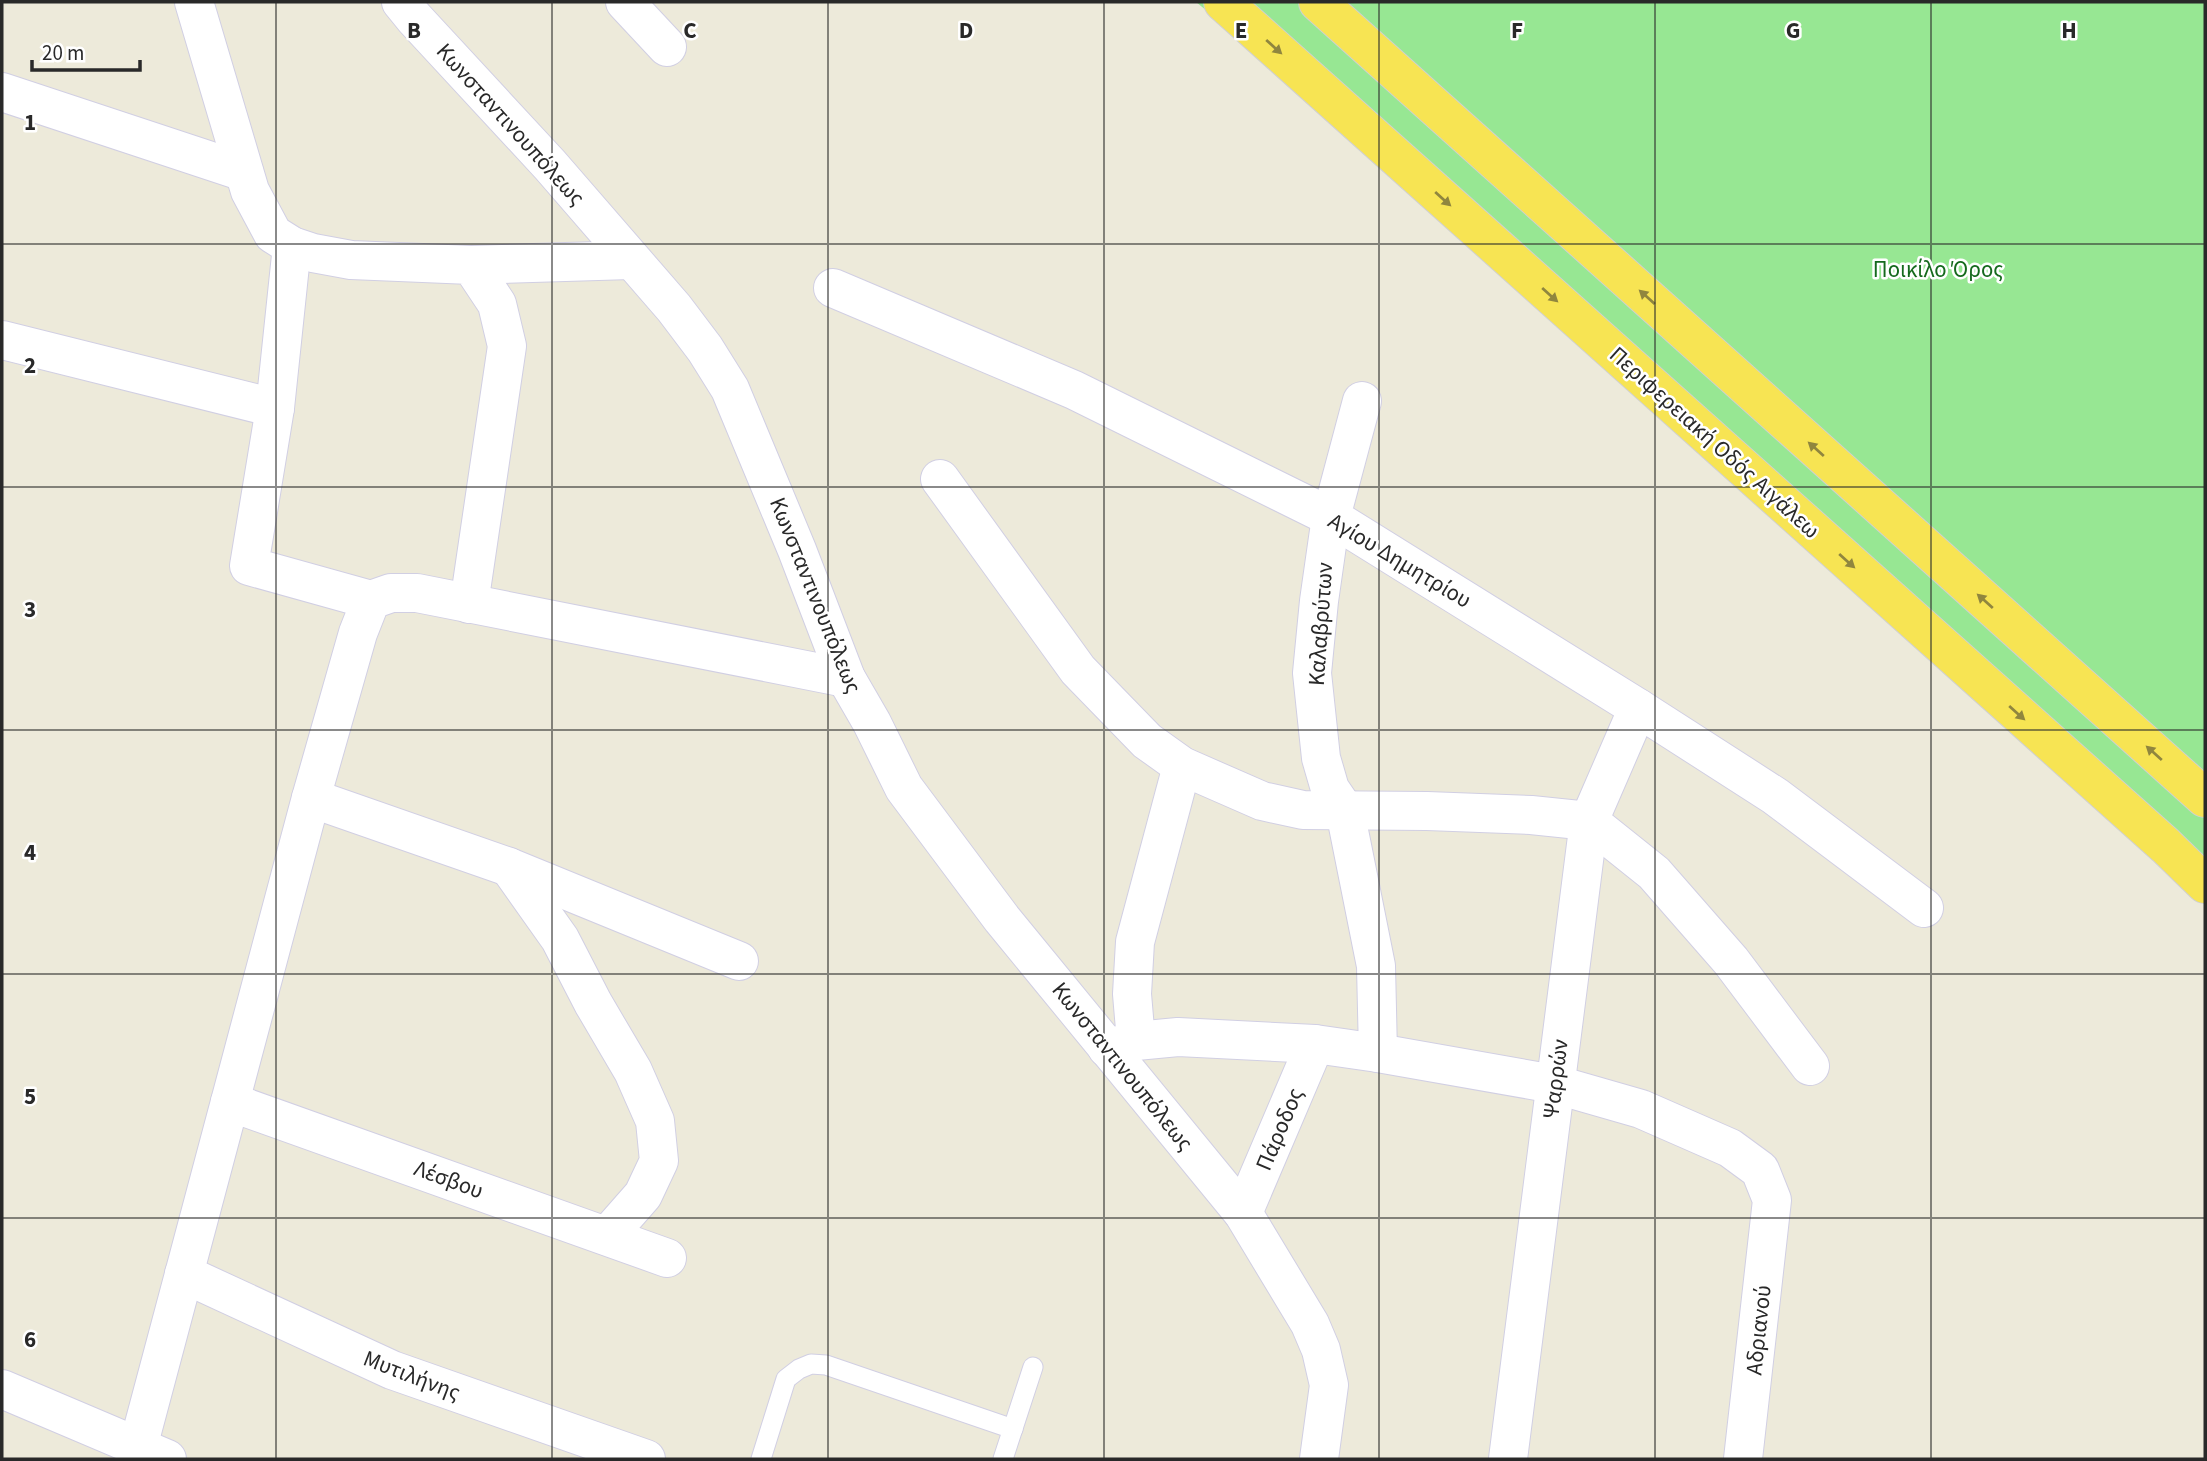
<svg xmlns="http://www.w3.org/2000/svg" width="2207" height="1461" viewBox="0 0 2207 1461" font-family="'Source Sans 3',sans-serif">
	<rect width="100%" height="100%" fill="#edeada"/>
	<path fill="#97e793" d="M1196,2H2205V905L1944,625L1499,249Z"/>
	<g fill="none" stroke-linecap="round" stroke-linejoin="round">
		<g stroke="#d1cfe3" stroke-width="21">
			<g id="service">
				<path d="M761,1459L786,1379L799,1369L811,1364L826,1365L1013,1429"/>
				<path d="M1003,1459L1033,1367"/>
			</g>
		</g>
		<g stroke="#d1cfe3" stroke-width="40">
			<g id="minor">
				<path d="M194,2L250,191L273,234L292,246L313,253L351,260L471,265L497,304L507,346L469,604"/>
				<path d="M401,2L414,18L550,165L674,308L705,349L730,389L797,550L846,678L872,723L904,788L1002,919L1243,1213L1310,1324L1321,1350L1329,1385L1319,1459"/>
				<path d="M625,2L667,47"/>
				<path d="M2,92L244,172"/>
				<path d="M292,246L275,408L249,566L371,600"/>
				<path d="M471,265L631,260"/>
				<path d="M833,288L1074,390L1331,517L1638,708L1775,796L1924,908"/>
				<path d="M2,340L275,408"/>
				<path d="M1362,401L1331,517L1319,601L1312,673L1321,758L1330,789L1345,811L1376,966L1378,1053"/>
				<path d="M940,479L1078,670L1147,741L1182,766L1262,801L1303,810L1427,811L1531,815L1589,821L1654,873L1731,961L1810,1066"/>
				<path d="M311,798L509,867L739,961"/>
				<path d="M509,867L560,939L593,1003L633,1071L655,1121L659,1161L643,1195L607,1236"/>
				<path d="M1136,1041L1132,994L1135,942L1182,766"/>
				<path d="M1107,1048L1136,1041L1178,1037L1315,1044L1378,1053L1554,1084L1641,1109L1730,1148L1760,1170L1772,1200L1743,1459"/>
				<path d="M230,1102L667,1258"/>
				<path d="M1243,1213L1315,1044"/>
				<path d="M184,1274L392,1370L646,1459"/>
				<path d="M139,1459L138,1447L311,798L358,633L371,600L391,593H417L846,678"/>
				<path d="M1508,1459L1589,821L1638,708"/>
			</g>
		</g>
		<g stroke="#d1cfe3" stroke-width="40">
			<path id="tertiary" d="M2,1389L167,1459"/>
		</g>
		<g stroke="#d0d0d0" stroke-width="40">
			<g id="trunk">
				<path d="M1223,2L2166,846L2205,884"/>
				<path d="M1318,2L2205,798"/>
			</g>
		</g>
		<use href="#service" stroke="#fff" stroke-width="19"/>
		<use href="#minor" stroke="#fff" stroke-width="38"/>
		<use href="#tertiary" stroke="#fff" stroke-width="38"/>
		<use href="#trunk" stroke="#f7e453" stroke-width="38"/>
	</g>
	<defs><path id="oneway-solid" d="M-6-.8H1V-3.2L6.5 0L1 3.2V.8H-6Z" transform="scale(1.75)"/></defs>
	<g fill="#90863e">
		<use href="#oneway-solid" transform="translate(1274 47) rotate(42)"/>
		<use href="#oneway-solid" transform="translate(1443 199) rotate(42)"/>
		<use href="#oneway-solid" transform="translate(1550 295) rotate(42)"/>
		<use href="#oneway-solid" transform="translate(1647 297) rotate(-138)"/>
		<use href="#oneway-solid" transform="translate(1816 449) rotate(-138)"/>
		<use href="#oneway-solid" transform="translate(1847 561) rotate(42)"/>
		<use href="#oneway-solid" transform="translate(1985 601) rotate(-138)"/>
		<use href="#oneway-solid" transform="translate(2017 713) rotate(42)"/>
		<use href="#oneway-solid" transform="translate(2154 753) rotate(-138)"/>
	</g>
	<path fill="none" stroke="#292929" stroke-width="2" stroke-opacity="0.55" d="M276,2V1459M552,2V1459M828,2V1459M1104,2V1459M1379,2V1459M1655,2V1459M1931,2V1459M2,244H2205M2,487H2205M2,730H2205M2,974H2205M2,1218H2205"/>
	<g text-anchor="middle" stroke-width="5" stroke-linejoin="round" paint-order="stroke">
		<g font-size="23" fill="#292929" stroke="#fff">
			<text transform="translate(511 124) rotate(48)" y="8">Κωνσταντινουπόλεως</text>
			<text transform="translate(1715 442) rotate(42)" y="8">Περιφερειακή Οδός Αιγάλεω</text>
			<text transform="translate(1400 560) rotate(31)" y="8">Αγίου Δημητρίου</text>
			<text transform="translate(816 595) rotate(68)" y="8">Κωνσταντινουπόλεως</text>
			<text transform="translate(1320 624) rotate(-86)" y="8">Καλαβρύτων</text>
			<text transform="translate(1123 1066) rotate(51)" y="8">Κωνσταντινουπόλεως</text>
			<text transform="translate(1555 1079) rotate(-83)" y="8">Ψαρρών</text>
			<text transform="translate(1279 1129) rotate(-67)" y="8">Πάροδος</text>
			<text transform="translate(449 1179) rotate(20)" y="8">Λέσβου</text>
			<text transform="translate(1758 1330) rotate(-84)" y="8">Αδριανού</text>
			<text transform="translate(412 1375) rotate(21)" y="8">Μυτιλήνης</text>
		</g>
		<g font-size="23" fill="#156a1d" stroke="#fff">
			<text x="1938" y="277">Ποικίλο Όρος</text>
		</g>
	</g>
	<g font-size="23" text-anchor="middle" font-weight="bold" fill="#292929" stroke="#fff" stroke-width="5" stroke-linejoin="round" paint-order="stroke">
		<text x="414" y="38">B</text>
		<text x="690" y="38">C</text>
		<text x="966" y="38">D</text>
		<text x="1241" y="38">E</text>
		<text x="1517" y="38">F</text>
		<text x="1793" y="38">G</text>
		<text x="2069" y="38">H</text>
		<text x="30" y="130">1</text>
		<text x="30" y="373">2</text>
		<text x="30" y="617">3</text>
		<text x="30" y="860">4</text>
		<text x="30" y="1104">5</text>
		<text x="30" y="1347">6</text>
	</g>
	<rect width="2207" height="1461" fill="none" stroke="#292929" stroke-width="7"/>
	<path d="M32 60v10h108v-10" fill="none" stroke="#292929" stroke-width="3.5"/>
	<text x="42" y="60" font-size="21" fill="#292929" stroke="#ffffff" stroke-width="5" paint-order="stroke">20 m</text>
</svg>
